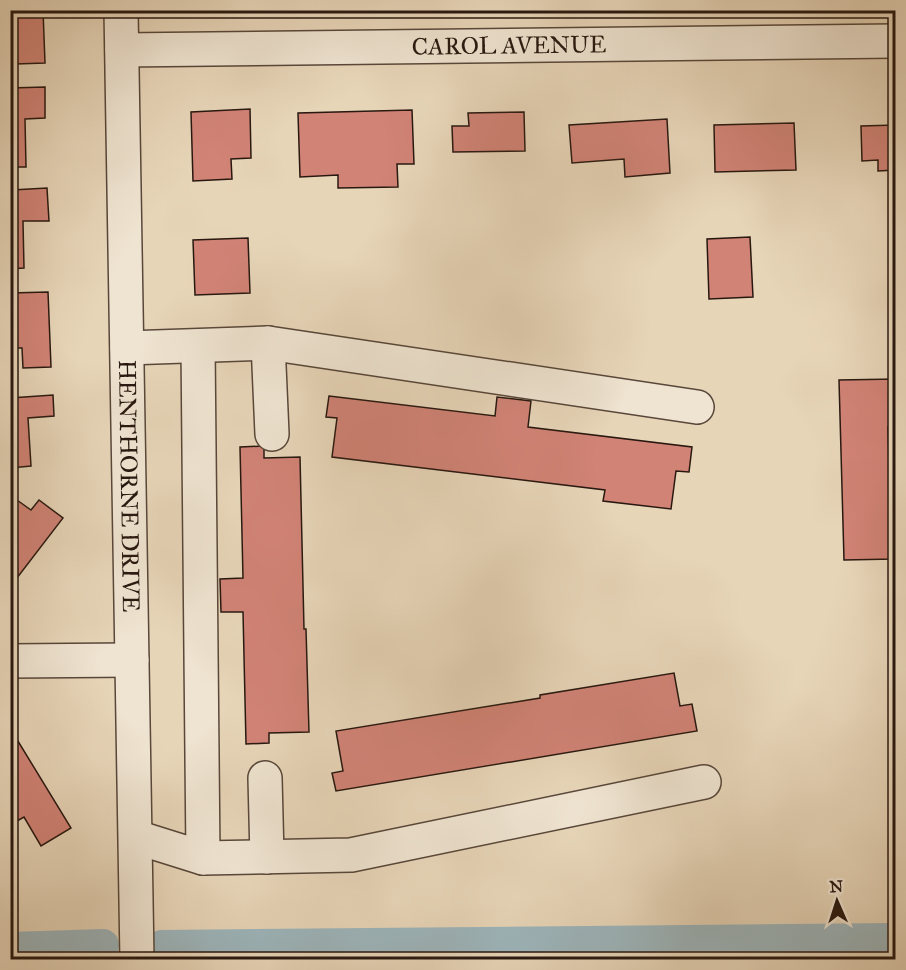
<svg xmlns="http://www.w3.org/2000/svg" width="906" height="970" viewBox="0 0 906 970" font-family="'IM FELL Great Primer',serif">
	<rect width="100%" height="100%" fill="#e7d5b8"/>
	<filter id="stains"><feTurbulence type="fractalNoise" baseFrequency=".00333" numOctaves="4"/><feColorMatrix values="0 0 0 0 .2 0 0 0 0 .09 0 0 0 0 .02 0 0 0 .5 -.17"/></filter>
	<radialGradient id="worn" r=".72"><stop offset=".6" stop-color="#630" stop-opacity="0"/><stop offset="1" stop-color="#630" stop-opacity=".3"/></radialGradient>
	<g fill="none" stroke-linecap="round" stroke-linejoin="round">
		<g stroke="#9db5bb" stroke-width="32">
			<path d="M162,946L896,939"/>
			<path d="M10,948L103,945"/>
		</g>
	</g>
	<g fill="#d18376" stroke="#281810" stroke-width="1.5">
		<path d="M10,10H43L45,63L16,64L15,41H10Z"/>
		<path d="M45,87V118L25,119L26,167H10V88Z"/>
		<path d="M250,109L251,158L231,159L232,179L193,181L191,112Z"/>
		<path d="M412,110L414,164H397L398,187L338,188V175L300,177L298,113Z"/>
		<path d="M524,112L525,151L453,152L452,126H469L468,113Z"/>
		<path d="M667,119L670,173L625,177L624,159L572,163L569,125Z"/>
		<path d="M794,123L796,170L715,172L714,125Z"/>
		<path d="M896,125V170L878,171V160L862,161L861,126Z"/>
		<path d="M47,188L49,221H23L24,268L10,269L12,190Z"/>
		<path d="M750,237L753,297L709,299L707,239Z"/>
		<path d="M248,238L250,293L195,295L193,240Z"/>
		<path d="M48,292L51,367L23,368L22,348H10V293Z"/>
		<path d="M896,379V427H888L891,521H893L894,559L844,560L839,380Z"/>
		<path d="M53,395L54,416L28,418L31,466L10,468V398Z"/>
		<path d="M329,396L495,416L497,397L531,401L528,427L692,447L689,472L676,471L671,509L603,501L605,490L332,457L337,418L326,417Z"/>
		<path d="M264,446V458L300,457L304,629H306L309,732L269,733V743L246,744L243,612H221L220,579L243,578L240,447Z"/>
		<path d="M10,495L31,510L39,500L63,518L10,587Z"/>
		<path d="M674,673L680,706L692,704L697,731L336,791L332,773L343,771L336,731L540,698V695Z"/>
		<path d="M13,733L71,828L41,846L24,817L10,825V735Z"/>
	</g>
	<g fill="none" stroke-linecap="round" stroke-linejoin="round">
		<g stroke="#58473a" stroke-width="36">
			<g id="minor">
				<path id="s1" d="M121,10L137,960"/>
				<path id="s2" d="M122,50L896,41"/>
				<path d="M268,343L272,434"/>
				<path d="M127,348L268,343L697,407"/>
				<path d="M10,661L132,660"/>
				<path d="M265,778L267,857"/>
				<path d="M136,837L203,858L198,346"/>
				<path d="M203,858L351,855L704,782"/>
			</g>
		</g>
		<use href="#minor" stroke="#efe4d1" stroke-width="33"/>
	</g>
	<g text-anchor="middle" stroke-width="5" stroke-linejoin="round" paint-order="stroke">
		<g font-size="24" fill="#281810" stroke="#efe4d1">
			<text dy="8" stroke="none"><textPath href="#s2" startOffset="387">CAROL AVENUE</textPath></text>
			<text dy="8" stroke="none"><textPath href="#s1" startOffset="476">HENTHORNE DRIVE</textPath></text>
		</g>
	</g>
	<rect width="906" height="970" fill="none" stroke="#e7d5b8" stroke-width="36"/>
	<rect x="12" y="12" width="882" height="946" fill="none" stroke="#281810" stroke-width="3"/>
	<rect x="18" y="18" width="870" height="934" fill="none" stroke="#281810" stroke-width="1.5"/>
	<g transform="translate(837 901) rotate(357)" stroke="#efe4d1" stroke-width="4.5" paint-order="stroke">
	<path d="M0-4.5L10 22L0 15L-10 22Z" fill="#281810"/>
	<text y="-9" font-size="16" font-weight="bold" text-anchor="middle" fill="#281810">N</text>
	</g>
	<rect width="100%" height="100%" filter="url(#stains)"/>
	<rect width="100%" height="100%" fill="url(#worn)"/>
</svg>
